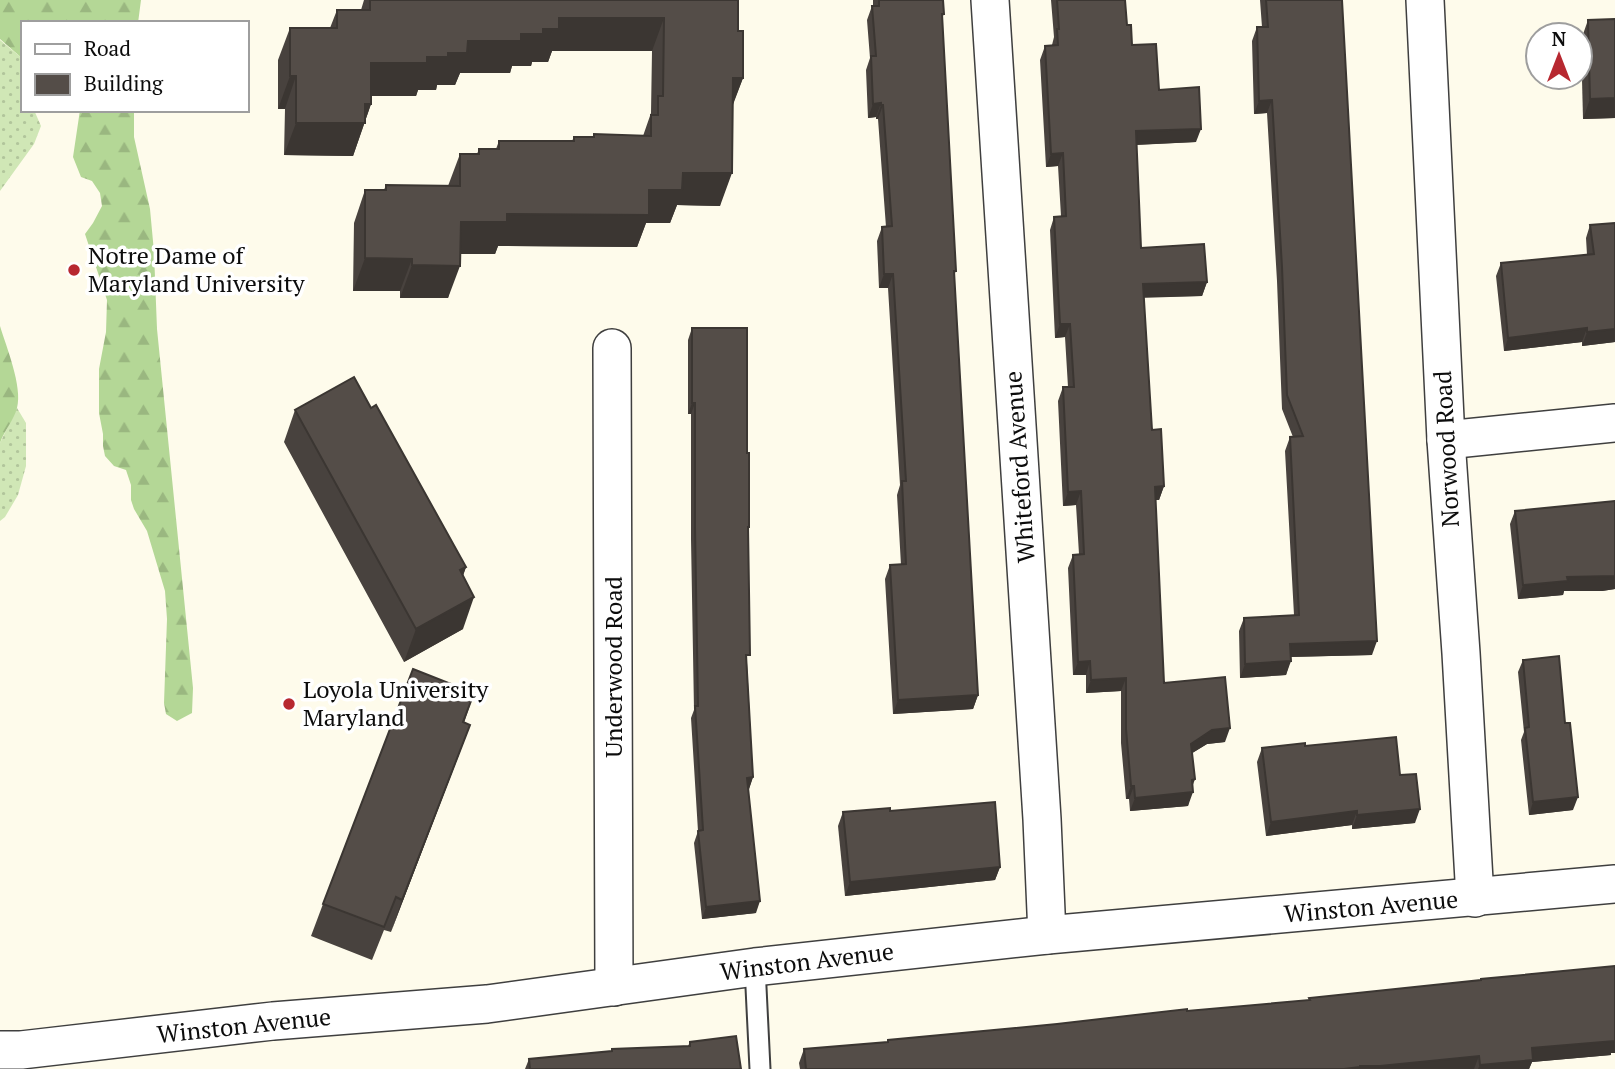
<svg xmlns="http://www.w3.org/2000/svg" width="1615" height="1069" viewBox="0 0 1615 1069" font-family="'PT Serif',serif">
	<defs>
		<pattern id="grass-dots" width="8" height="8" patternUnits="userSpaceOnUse" patternTransform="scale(1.75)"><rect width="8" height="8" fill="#d0e7b6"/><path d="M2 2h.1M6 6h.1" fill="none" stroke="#b1c59b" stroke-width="1.8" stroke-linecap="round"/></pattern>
		<pattern id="forest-firs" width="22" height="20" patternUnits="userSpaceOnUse" patternTransform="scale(1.75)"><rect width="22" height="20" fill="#b4d796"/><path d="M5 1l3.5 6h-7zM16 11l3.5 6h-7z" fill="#9ab780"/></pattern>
	</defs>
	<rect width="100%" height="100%" fill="#fefbeb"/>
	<g fill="url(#grass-dots)">
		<path d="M0,40L23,59V110H34L41,126L34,144L0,191Z"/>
		<path d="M17,408L26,423V466L18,495L5,517L0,521V443Z"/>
	</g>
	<g fill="url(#forest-firs)">
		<path d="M0,0H141L138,23H23V59L0,39Z"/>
		<path d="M80,110H134V137L150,209L154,252L157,329L193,688L192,713L177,721L166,714L164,703L167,619L165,591L147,531L134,509L131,500V485L126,470L114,466L105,456L103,446V434L99,413V369L106,332L107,300L85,234L93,223L102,206L100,193L92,181L81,177L73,157Z"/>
		<path d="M0,326C6,346 23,387 17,408C14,420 4,431 0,443Z"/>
	</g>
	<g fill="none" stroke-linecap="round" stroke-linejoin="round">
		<g stroke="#3f3f3f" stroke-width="23">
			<path id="service" d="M755,967L760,1069"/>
		</g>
		<g stroke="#3f3f3f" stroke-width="40">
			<g id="minor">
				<path d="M990,0L1042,819L1047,935"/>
				<path d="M1425,0L1446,440L1461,653L1475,898"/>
				<path d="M612,348L614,987"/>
				<path d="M1446,440L1615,423"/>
				<path d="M0,1050H21L273,1021L487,1004L755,967L1047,935L1615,884"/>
			</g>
		</g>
		<use href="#service" stroke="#fff" stroke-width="19"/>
		<use href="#minor" stroke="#fff" stroke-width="37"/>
	</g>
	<g fill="#48423e">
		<path d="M364,0H738V31L743,78L732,106L720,206L677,205L670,223H646L637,247L498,246L495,254H460L448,298H400V291H353L354,223L365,190H384L386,185L448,186L460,154H477L479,149H496L499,141H572L574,137H593L594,134L643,136L651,113L652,51H552L548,62H532L531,66H512L510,73H460L455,85H437L436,90H418L416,96H371V104L353,156L284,155L285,109H278V60L290,28H330L337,10H361Z"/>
		<path d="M873,0H943L944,14L942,18L956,271L954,275L978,695L973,709L893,714L885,579L890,565H901L897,495L900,485L888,288H879L877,241L882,227H886L878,119H876V117L868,118L866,70L870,58L867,20L872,6H873Z"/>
		<path d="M1051,0H1125L1127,25L1132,45L1159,90L1196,142L1136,145L1141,248L1207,282L1202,296L1144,297L1152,430L1164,486L1159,500H1155L1164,683L1225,742L1207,744L1192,753V785L1188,806L1130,811L1129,799H1126L1121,743V691L1086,693V675H1073L1068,568L1073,555L1079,554L1076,505L1063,506L1058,401L1063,387H1068L1065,337L1055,338L1050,230L1054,217L1061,216L1058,166L1046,167L1040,60L1045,46L1052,45L1054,37Z"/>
		<path d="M1260,0H1342L1372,655L1291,657L1286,675L1240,678L1239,631L1244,618L1294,615L1285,451L1290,437H1293L1282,409L1277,281L1267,113L1254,114L1252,41L1257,27H1262Z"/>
		<path d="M1615,19V118L1583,119L1581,40L1588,20Z"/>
		<path d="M1590,225L1615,342L1582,346V342L1504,351L1496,276L1501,263L1587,255L1586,238Z"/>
		<path d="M692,328L747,453L749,527L748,531L747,663L753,777L749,789H748L756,913L702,919L694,843L698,831L691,718L694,710L691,539V414H688V340Z"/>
		<path d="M371,408L466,567L463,576V629L404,662L284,442L295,410Z"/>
		<path d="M1615,501V589L1602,591H1564L1563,595L1518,599L1510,524L1515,511Z"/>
		<path d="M1523,660L1565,723L1573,810L1529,815L1521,740L1524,732L1518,672Z"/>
		<path d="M474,693L464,723L470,725L458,757L391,932L384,930L372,960L311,936L323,904Z"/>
		<path d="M1305,746L1400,775L1415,823L1352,829V825L1266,836L1257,762L1262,748Z"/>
		<path d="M890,811L1000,867L995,880L845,896L838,826L843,812Z"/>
		<path d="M1615,966V1053H1611V1055L1532,1062L1529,1069H800L799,1063L804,1049L887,1042L1309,1000V998L1480,981L1481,979Z"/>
		<path d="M690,1042L741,1069H525L529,1059L688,1046Z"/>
	</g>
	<g fill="#3b3632">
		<path d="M559,18H664L652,51H552L548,62H532L531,66H512L510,73H460L455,85H437L436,90H418L416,96H359L371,63L427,57L448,53L468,41L521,34L543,29Z"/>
		<path d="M290,76H296L285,109H278Z"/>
		<path d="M733,78H743L731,110Z"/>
		<path d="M1615,98V118L1583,119L1590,99Z"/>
		<path d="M1272,100L1267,113L1254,114L1259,101Z"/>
		<path d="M881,103L876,117L868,118L873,104Z"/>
		<path d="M365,104H371L353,156L284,155L296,123Z"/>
		<path d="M881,105H883L878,119H876Z"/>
		<path d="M1201,129L1196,142L1131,145L1136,131Z"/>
		<path d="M1063,153L1058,166L1046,167L1051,154Z"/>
		<path d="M683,173H732L720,206L677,205L670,223H646L637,247L498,246L495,254H449L461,222L649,190Z"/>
		<path d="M365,258L412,259L400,291H353Z"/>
		<path d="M412,265L460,266L448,298H400Z"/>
		<path d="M884,274H893L888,288H879Z"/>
		<path d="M1207,282L1202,296L1138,298L1143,284Z"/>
		<path d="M1060,324H1070L1065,337L1055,338Z"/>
		<path d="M1587,328L1582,342L1504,351L1508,338Z"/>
		<path d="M1615,329V342L1582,346L1587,332Z"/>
		<path d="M692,403H695L691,414H688Z"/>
		<path d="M1164,486L1159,500H1150L1155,487Z"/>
		<path d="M1081,491L1076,505L1063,506L1068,492Z"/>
		<path d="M466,567L454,599L460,570Z"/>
		<path d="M1615,576V589L1602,591H1564L1563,595L1518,599L1523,585L1567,577Z"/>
		<path d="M474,597L463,629L404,662L416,629Z"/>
		<path d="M1377,641L1372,655L1285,657L1290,644Z"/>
		<path d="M1090,661L1086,675H1073L1078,662Z"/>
		<path d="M1291,661L1286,675L1240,678L1245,664Z"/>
		<path d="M1126,678L1121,691L1086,693L1091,680Z"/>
		<path d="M978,695L973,709L893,714L898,700Z"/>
		<path d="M470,725L458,757L391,932L402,900Z"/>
		<path d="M1230,728L1225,742L1207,744L1186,757L1191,744L1212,730Z"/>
		<path d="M753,777L749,789H742L747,778Z"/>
		<path d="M1195,779L1190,793L1193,792L1188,806L1130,811L1135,798Z"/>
		<path d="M1131,786H1134L1129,799H1126Z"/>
		<path d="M1578,797L1573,810L1529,815L1533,802Z"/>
		<path d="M1420,809L1415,823L1352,829L1357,815Z"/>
		<path d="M1357,811L1352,825L1266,836L1271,822Z"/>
		<path d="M1000,867L995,880L845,896L850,882Z"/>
		<path d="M760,901L756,913L702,919L706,907Z"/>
		<path d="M1615,1040V1053H1611V1055L1532,1062L1529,1069H1478L1480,1065L1532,1048Z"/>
		<path d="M1479,1056L1474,1069H1344L1360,1066Z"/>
	</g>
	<g fill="#544d48" stroke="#3b3632" stroke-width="2">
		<path d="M370,0H738V31H743V78H733L732,173H683L682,190H649V215L507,214V222H461L460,266L412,265V259L365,258V190H386V185L460,186V154H479V149H499V141H574V137H594V134L651,136V115H658V96H663L664,18H559V29H543V34H521V41H468L467,53H448V57H427V63H371V104H365V123H296V76H290V28H337V10H370Z"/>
		<path d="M879,0H943L944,14H942L956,271H954L978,695L898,700L890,565L906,564L902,481H906L893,274H884L882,227L892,226L883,105H881V103L873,104L871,56H876L872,6H879Z"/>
		<path d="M1057,0H1125L1127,25H1131L1132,45L1156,44L1159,90L1199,87L1201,129L1136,131L1141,248L1204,244L1207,282L1143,284L1152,430L1161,429L1164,486L1155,487L1164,683L1225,677L1230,728L1212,730L1191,744L1195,779L1192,780L1193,792L1135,798L1134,786H1131L1126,729V678L1091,680L1090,661L1078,662L1073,555L1084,554L1081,491L1068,492L1063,387H1074L1070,324H1060L1054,217L1066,216L1063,153L1051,154L1045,46L1058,45L1057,29H1059Z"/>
		<path d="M1266,0H1342L1377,641L1290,644L1291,661L1245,664L1244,618L1299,615L1290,437L1303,436L1287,395L1282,267L1272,100L1259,101L1257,27H1268Z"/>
		<path d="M1615,19V98L1590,99L1588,20Z"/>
		<path d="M1615,223V329L1587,332V328L1508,338L1501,263L1594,254L1590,225Z"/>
		<path d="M692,328H747V453H749V527H748L750,655H746L753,777L747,778L760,901L706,907L698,831L703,830L695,706H698L695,527V403H692Z"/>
		<path d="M354,377L371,408L376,405L466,567L460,570L474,597L416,629L295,410Z"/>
		<path d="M1615,501V576L1567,577L1568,581L1523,585L1515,511Z"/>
		<path d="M1559,656L1565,723H1570L1578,797L1533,802L1525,728L1529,727L1523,660Z"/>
		<path d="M413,669L474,693L463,722L470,725L402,900L396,897L384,927L323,904Z"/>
		<path d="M1396,737L1400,775L1416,774L1420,809L1357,815V811L1271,822L1262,748L1305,743V746Z"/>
		<path d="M995,802L1000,867L850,882L843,812L890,808V811Z"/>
		<path d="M1615,966V1041L1532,1048L1533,1060L1480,1065L1479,1056L1380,1066H1360V1067L1344,1069H806L804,1049L888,1042V1040L1057,1024L1187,1009V1011L1310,1000L1309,998L1481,980V979Z"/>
		<path d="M736,1036L741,1069H530L529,1059L612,1051V1049L690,1046V1042Z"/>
	</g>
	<g fill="#b72830" stroke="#fff" stroke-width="2.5">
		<circle cx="74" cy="270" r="7"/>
		<circle cx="289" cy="704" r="7"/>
	</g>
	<g text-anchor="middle" stroke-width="7" stroke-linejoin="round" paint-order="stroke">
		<g font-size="24" fill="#0c0c0c" stroke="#fff" text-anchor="start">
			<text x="88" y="264">Notre Dame of<tspan x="88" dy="28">Maryland University</tspan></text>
			<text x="303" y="698">Loyola University<tspan x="303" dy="28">Maryland</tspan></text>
		</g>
		<g font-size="24" fill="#0c0c0c" stroke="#fff">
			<text transform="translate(1447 449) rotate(-93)" y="8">Norwood Road</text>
			<text transform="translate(1020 467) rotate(-94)" y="8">Whiteford Avenue</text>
			<text transform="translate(614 667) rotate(-90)" y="8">Underwood Road</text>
			<text transform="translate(1371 907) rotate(-5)" y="8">Winston Avenue</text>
			<text transform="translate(807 962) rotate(-7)" y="8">Winston Avenue</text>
			<text transform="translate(244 1026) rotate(-6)" y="8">Winston Avenue</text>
		</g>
	</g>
	<rect x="21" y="21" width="228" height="91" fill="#ffffff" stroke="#9e9e9e" stroke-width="2"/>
	<rect x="35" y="44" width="35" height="10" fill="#ffffff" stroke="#9e9e9e" stroke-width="2"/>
	<text x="84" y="56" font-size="21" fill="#0c0c0c">Road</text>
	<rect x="35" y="74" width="35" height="21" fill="#544d48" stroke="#9e9e9e" stroke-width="2"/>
	<text x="84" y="91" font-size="21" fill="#0c0c0c">Building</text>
	<g transform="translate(1559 56)"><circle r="33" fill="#ffffff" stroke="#9e9e9e" stroke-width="2"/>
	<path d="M0-5L12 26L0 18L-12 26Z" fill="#b72830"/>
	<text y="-10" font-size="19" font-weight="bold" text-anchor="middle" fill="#0c0c0c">N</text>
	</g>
</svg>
